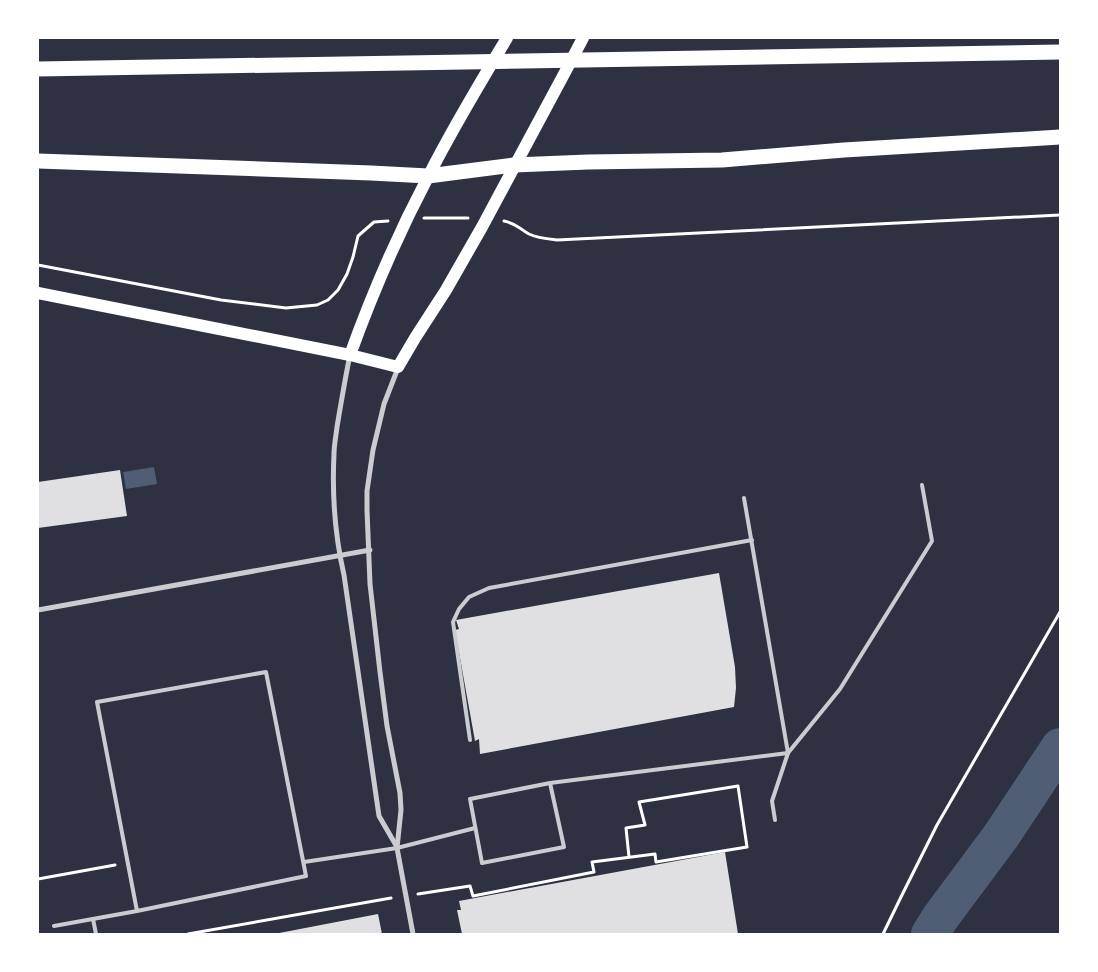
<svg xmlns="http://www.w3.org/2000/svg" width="1098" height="972" viewBox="0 0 1098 972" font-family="Overpass,sans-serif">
	<rect width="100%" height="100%" fill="#2d3142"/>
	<path fill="#4f5d75" d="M154,467L157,484L126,489L123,472Z"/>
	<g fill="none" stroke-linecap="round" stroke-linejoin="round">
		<path stroke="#4f5d75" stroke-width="38" d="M930,934L940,918L1001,836L1060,747"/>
	</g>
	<g fill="#e0e0e3">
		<path d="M120,470L127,516L38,528V482Z"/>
		<path d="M719,573L735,667L736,688L734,707L480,754L479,739L475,741L455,630L459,629L456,620Z"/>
		<path d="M725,852L738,934H462L457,910H461L459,901Z"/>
		<path d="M378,914L382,934H274Z"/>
	</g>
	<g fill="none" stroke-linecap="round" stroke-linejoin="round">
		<g stroke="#fff" stroke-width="3">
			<path d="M424,218H468"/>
			<path d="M504,221C518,224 518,228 529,234C537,238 548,239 557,240L1060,215"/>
			<path d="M38,265L221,300L286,308L317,305L328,300L338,290L347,274L353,257L358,236L374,222L388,221"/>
			<path d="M38,879L115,865"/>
			<path d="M418,894L470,886L473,896L594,872L592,862L655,854L656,862L747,847L738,786L639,802L645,825L626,828L629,857"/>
			<path d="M188,934L391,898"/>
			<path d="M883,934L901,897L937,825L1060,612"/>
		</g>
		<g stroke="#caccd0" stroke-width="4">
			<path d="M744,498L788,753"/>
			<path d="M470,740L453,622L459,609L469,597L489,588L752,540"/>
			<path d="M550,783L564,847L482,863L470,799L550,783L788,753"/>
			<path d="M775,820L772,801L788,753L840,689L932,541L922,485"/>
			<path d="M304,862L397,848L475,828"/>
			<path d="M93,919L96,934"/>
			<path d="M54,926L137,911L306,876L266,672L97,702L137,911"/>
		</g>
		<g stroke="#caccd0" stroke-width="5">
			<path d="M350,355C345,379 341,403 337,427C336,436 334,445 334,454C332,494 335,536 344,575L379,816L397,847"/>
			<path d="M398,368L384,404L373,450L367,491V510L370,584L380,672L387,726L400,793L401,810L397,848L413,934"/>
			<path d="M38,610L370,550"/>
		</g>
		<g stroke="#fff" stroke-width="12">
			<path d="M38,293L350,355L398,367L415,338L446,290L482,227L563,76L583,38"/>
			<path d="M350,355C372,294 398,234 428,177C452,129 480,83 507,38"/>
		</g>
		<g stroke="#fff" stroke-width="15">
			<path d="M38,69L1060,52"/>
			<path d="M38,161L371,173L428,176L514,165L588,162L722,160L844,150L1060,137"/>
		</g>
	</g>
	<rect width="1098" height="972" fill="none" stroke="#ffffff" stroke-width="78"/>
</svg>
